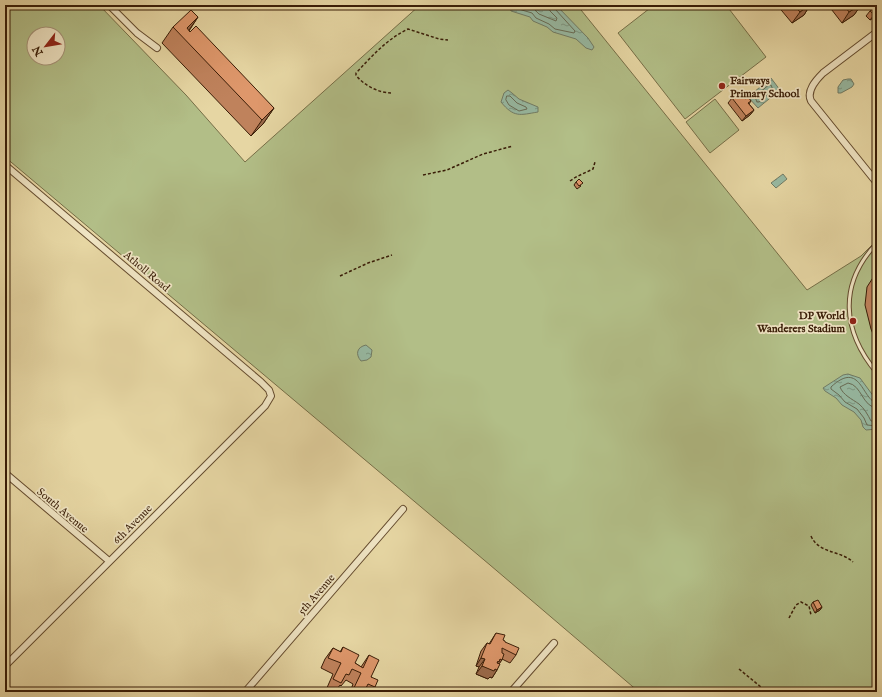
<svg xmlns="http://www.w3.org/2000/svg" width="882" height="697" viewBox="0 0 882 697" font-family="'IM FELL English',serif">
	<defs>
		<pattern id="water-ripples" width="26" height="14" patternUnits="userSpaceOnUse"><rect width="26" height="14" fill="#97b9a2"/><path d="M2 4q2-2 4 0t4 0M15 11q2-2 4 0t4 0" fill="none" stroke="#7c9682"/></pattern>
	</defs>
	<rect width="100%" height="100%" fill="#e6d6a3"/>
	<filter id="stains"><feTurbulence type="fractalNoise" baseFrequency=".005" numOctaves="4"/><feColorMatrix values="0 0 0 0 .2 0 0 0 0 .09 0 0 0 0 .02 0 0 0 .5 -.17"/></filter>
	<radialGradient id="worn" r=".72"><stop offset=".6" stop-color="#630" stop-opacity="0"/><stop offset="1" stop-color="#630" stop-opacity=".3"/></radialGradient>
	<g fill="#b2be87" stroke="#766e47" fill-rule="evenodd">
		<path d="M5,5H99L186,95L245,162L420,5H577L807,290L861,256L877,240V692H639L490,565L5,157ZM34,34H58V58H34Z"/>
		<path d="M654,5H726L766,57L685,119L618,33Z"/>
		<path d="M715,99L739,130L710,153L686,122Z"/>
	</g>
	<g fill="url(#water-ripples)" stroke="#717b64">
		<path d="M509,5H556L588,38L594,47L592,50L586,48L576,39L553,32L547,27L533,21L530,17L511,11Z"/>
		<path d="M771,78L780,90L758,108L748,97Z"/>
		<path d="M848,79H851L854,84L852,87L841,93H838V87L843,80Z"/>
		<path d="M508,90L512,93L519,99L538,107V112C520,115 514,118 501,102L504,93Z"/>
		<path d="M783,174L787,179L776,188L771,183Z"/>
		<path d="M366,345L372,350L371,357L367,360L361,361C355,354 357,347 366,345Z"/>
		<path d="M848,374L860,378L877,401V429L866,430L863,427L861,420L854,412L842,405L836,398L825,391L823,388L843,375Z"/>
	</g>
	<g fill="none" stroke-linecap="round" stroke-linejoin="round">
		<g stroke="#686b54" stroke-width="1">
			<path d="M513,5L515,8L532,13L536,18L549,24L555,29L574,33L575,31L555,9L554,5"/>
			<path d="M522,5L534,9L539,14L556,21L557,18L550,11L549,5"/>
			<path d="M769,85H771L773,90L759,102H757L755,97Z"/>
			<path d="M507,96H510L517,103L526,107L527,109L519,111L509,105L506,100Z"/>
			<path d="M877,403C862,401 861,359 831,387V389L839,395L845,402L857,409L864,418L867,425L877,426"/>
			<path d="M877,408C862,407 862,385 848,383L840,387C843,395 852,399 859,404C864,408 868,415 871,421H877"/>
		</g>
		<g stroke="#644b2e" stroke-width="5">
			<path id="lane" d="M877,243C838,284 842,331 877,373"/>
		</g>
		<g stroke="#644b2e" stroke-width="8">
			<g id="street">
				<path d="M109,5L137,33L157,48"/>
				<path d="M877,32L823,73C816,80 806,91 811,101L877,183"/>
				<path d="M5,165L261,382L269,390L271,396L265,406L5,666"/>
				<path d="M5,473L109,561"/>
				<path d="M5,691L7,692"/>
				<path d="M245,692L403,509"/>
				<path d="M511,692L554,643"/>
			</g>
		</g>
		<g stroke="#391d07" stroke-width="1.5" stroke-dasharray="3 2" stroke-linecap="butt">
			<path d="M391,93C379,93 363,85 356,75V73C372,56 387,39 408,29L439,39L448,40"/>
			<path d="M423,175L447,170L483,154L513,146"/>
			<path d="M570,181L576,177L593,169L595,162"/>
			<path d="M340,276L368,263L392,255"/>
			<path d="M811,536C819,554 840,550 853,562"/>
			<path d="M789,618L796,605L801,602L809,606L811,615"/>
			<path d="M739,669L767,692"/>
		</g>
		<use href="#lane" stroke="#efe4c3" stroke-width="3"/>
		<use href="#street" stroke="#efe4c3" stroke-width="6"/>
	</g>
	<g fill="#bf825c" stroke="#391d07">
		<path d="M777,5H810L804,15L792,23Z"/>
		<path d="M828,5H861L854,15L842,23Z"/>
		<path d="M870,11L877,15L870,20L866,16Z"/>
		<path d="M198,17L189,31L274,108L263,124L251,136L162,43L173,27Z"/>
		<path d="M732,98L745,99L751,101L749,104L754,110L750,115L742,121L728,103Z"/>
		<path d="M576,182L581,186L577,189L574,185Z"/>
		<path d="M874,276H877V344L871,329L865,305L867,287Z"/>
		<path d="M813,602L822,607L820,610L815,613L811,605Z"/>
		<path d="M496,633L516,655L510,663L502,659L499,664L497,670L492,678L490,677L488,679L476,674L479,667L476,666L481,651L487,643L489,644Z"/>
		<path d="M343,647L355,663L361,667L369,655L371,677L375,687L371,692H350L353,684L346,680L341,686L340,685L335,692H330L326,690L333,674L321,668L325,659L333,648L340,652Z"/>
	</g>
	<g fill="#9b6a4b" stroke="#391d07">
		<path d="M809,5H810L804,15L792,23L800,12Z"/>
		<path d="M860,5H861L854,15L842,23L849,12Z"/>
		<path d="M877,12V15L870,20L874,15Z"/>
		<path d="M198,17L187,33V28Z"/>
		<path d="M274,108L263,124L251,136L262,120Z"/>
		<path d="M754,110L750,115L742,121L746,116Z"/>
		<path d="M822,607L820,610L815,613L817,610Z"/>
		<path d="M481,658L485,659L479,667L476,666Z"/>
		<path d="M500,659L502,660L496,668L498,661Z"/>
		<path d="M482,666L495,669L497,670L492,678L490,677L488,679L476,674Z"/>
	</g>
	<g fill="#de976b" stroke="#391d07">
		<path d="M794,5H809L800,12Z"/>
		<path d="M844,5H860L849,12Z"/>
		<path d="M877,5V12L874,15L870,11Z"/>
		<path d="M191,10L198,17L187,28L190,32L196,26L274,108L262,120L173,27Z"/>
		<path d="M740,91L745,99L748,97L751,101L748,103L754,110L746,116L732,98Z"/>
		<path d="M579,179L583,183L579,186L576,182Z"/>
		<path d="M874,276H877V313L873,294Z"/>
		<path d="M818,600L822,607L817,610L813,602Z"/>
		<path d="M496,633L505,635L503,640L505,641V642L519,648L516,655L502,648V653L504,654L502,660L500,659L499,662L498,661L497,663L500,664L497,670L495,669L494,671L482,666L485,659L481,658L487,643L490,644Z"/>
		<path d="M343,647L359,655L355,663L363,668L369,655L379,660L371,677L378,680L375,687L368,684L364,692H352L361,673L352,669L349,675L346,674L341,683L333,679L341,663L328,658L333,648L341,652Z"/>
	</g>
	<g fill="#8f2418" stroke="#efe4c3" stroke-width="1.5">
		<circle cx="722" cy="86" r="4"/>
		<circle cx="853" cy="321" r="4"/>
	</g>
	<g text-anchor="middle" stroke-width="3.5" stroke-linejoin="round" paint-order="stroke">
		<g font-size="11" font-weight="bold" fill="#391d07" stroke="#efe4c3" text-anchor="start">
			<text x="730" y="84">Fairways<tspan x="730" dy="13">Primary School</tspan></text>
			<text x="845" y="319" text-anchor="end">DP World<tspan x="845" dy="13">Wanderers Stadium</tspan></text>
		</g>
		<g font-size="11" fill="#391d07" stroke="#efe4c3">
			<text transform="translate(147 271) rotate(40)" y="4">Atholl Road</text>
			<text transform="translate(63 510) rotate(40)" y="4">South Avenue</text>
			<text transform="translate(132 524) rotate(-45)" y="4">6th Avenue</text>
			<text transform="translate(316 594) rotate(-49)" y="4">5th Avenue</text>
		</g>
	</g>
	<rect width="882" height="697" fill="none" stroke="#e6d6a3" stroke-width="20"/>
	<rect x="6" y="6" width="870" height="685" fill="none" stroke="#391d07" stroke-width="2"/>
	<rect x="10" y="10" width="862" height="677" fill="none" stroke="#391d07"/>
	<g transform="translate(46 46) rotate(239)"><circle r="19" fill="#efe4c3" stroke="#a69478"/>
	<path d="M0-3L7 15L0 10L-7 15Z" fill="#8f2418"/>
	<text y="-6" font-size="11" font-weight="bold" text-anchor="middle" fill="#391d07">N</text>
	</g>
	<rect width="100%" height="100%" filter="url(#stains)"/>
	<rect width="100%" height="100%" fill="url(#worn)"/>
</svg>
